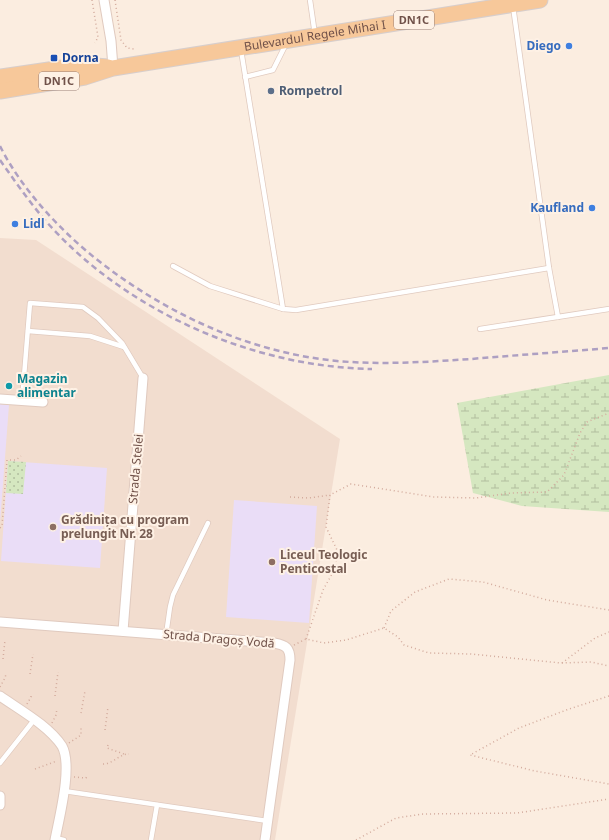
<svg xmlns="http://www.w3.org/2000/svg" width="609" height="840" viewBox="0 0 609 840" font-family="'Noto Sans',sans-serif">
	<defs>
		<pattern id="wetland-marsh" width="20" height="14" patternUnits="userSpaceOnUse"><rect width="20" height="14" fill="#d5e7c0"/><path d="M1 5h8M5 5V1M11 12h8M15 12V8" fill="none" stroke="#b1be9e"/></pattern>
		<pattern id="park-dots" width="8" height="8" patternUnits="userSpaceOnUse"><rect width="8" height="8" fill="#d5e7c0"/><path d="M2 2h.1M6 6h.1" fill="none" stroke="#b1be9e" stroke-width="1.8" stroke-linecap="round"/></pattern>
	</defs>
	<rect width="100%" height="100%" fill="#fbede0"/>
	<path fill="#f2ddcf" d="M0,238L36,240L340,439L275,840H0Z"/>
	<g fill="#eaddf7">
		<path d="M0,404L9,405L0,523Z"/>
		<path d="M8,461L107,468L100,568L1,561Z"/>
		<path d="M234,500L317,506L309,623L226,617Z"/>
	</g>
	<path fill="url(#wetland-marsh)" d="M609,375V512L522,506L473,493L457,403Z"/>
	<path fill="url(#park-dots)" d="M8,461L26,462L23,494L6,493Z"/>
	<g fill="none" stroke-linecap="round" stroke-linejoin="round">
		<g stroke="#e0cabf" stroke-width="6">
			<g id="service">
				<path d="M310,0L315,35"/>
				<path d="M513,6L549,268L558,317"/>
				<path d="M241,50L283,309L296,310L549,268"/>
				<path d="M245,77L273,70L286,44"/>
				<path d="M173,266L210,286L283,309"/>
				<path d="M480,329L609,309"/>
				<path d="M28,331L90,336L124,347"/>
				<path d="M22,401L30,303L83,307L98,318L122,343L143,378"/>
				<path d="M166,635L170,607L173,595L208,523"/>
				<path d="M0,763L34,720"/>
				<path d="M64,791L268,821"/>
				<path d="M55,838L64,840"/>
				<path d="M151,840L157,805"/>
			</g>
		</g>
		<g stroke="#e0cabf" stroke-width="11">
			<g id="minor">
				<path d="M104,0L111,41L113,68"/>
				<path d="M0,399L43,402"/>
				<path d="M0,622L274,643C286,645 290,648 290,660L265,840"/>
				<path d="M123,631L143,378"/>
				<path d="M0,696C20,710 49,726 62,746C73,766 59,818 55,840"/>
				<path d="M0,796V805"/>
			</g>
		</g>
		<g stroke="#d7cecc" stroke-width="17">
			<g id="primary">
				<path d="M0,77L83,65L108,67"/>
				<path id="s1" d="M0,91L85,77L113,68L540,0"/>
			</g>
		</g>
		<g stroke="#d3ab9d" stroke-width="1.5" stroke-dasharray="1 3" stroke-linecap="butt">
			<path d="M92,0L98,37L95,43"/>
			<path d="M115,0L121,40L127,48L134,49"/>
			<path d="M290,497L309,498L330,495"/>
			<path d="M0,528L2,526L7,460H16L21,456"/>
			<path d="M384,628L391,611L415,592L449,579L483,582L547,600L609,610"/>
			<path d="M306,639L323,590L336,567L337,550L326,527L330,495L351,484L434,497L476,498L511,493L547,492L564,475L580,433L587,422L609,413"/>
			<path d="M294,645L306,639L324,643L346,640L384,628L398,637L404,645L429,653L471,654L561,663L591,662L609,666"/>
			<path d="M3,659L5,640"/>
			<path d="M562,663L595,638L609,632"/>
			<path d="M30,674L33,654"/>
			<path d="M0,687L5,678L6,674"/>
			<path d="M55,696L58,672"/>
			<path d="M609,696L569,709L519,728L470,755L535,771L609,784"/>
			<path d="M27,704L31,697V693"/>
			<path d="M81,713L85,691"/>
			<path d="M52,723L56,715L57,708"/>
			<path d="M105,730L108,707"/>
			<path d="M69,743L81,735V728"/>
			<path d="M108,745L107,748L124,754"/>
			<path d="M103,764C113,764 119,754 129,754"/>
			<path d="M35,769L57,761"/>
			<path d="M74,777L86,778L87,776"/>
			<path d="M356,840L396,818L423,814L517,813L609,799"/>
		</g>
		<use href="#service" stroke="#fff" stroke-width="4.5"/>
		<use href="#minor" stroke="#fff" stroke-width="9"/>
		<use href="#primary" stroke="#f7c89a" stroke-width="15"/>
		<g stroke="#aea0c2" stroke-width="2.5" stroke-dasharray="6 4" stroke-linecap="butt">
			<path d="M0,146C24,194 69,240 112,271C178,319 255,353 337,361C382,365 427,362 471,359C517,355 563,352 609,348"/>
			<path d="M0,160C14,180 28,200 44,219C123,310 251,367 372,369"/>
		</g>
	</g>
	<g fill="#3f7fe0" stroke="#fef1e5" stroke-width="1.5">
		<circle cx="569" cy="46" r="4"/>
		<circle cx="592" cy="208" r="4"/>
		<circle cx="15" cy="224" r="4"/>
	</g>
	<rect fill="#1a4fb4" stroke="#fef1e5" stroke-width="1.5" x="50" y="54" width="8" height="8" rx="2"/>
	<circle fill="#5c6f8a" stroke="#fef1e5" stroke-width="1.5" cx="271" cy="91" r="4"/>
	<circle fill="#0f9aa8" stroke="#fef1e5" stroke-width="1.5" cx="9" cy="386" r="4"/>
	<g fill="#8d6e63" stroke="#fef1e5" stroke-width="1.5">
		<circle cx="53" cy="527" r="4"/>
		<circle cx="272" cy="562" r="4"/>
	</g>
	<g text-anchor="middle" stroke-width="4" stroke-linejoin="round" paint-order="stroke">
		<g fill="#fef1e5" stroke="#9b8178" stroke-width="1">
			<rect x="394" y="11" width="40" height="18" rx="3"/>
			<rect x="39" y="72" width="40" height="18" rx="3"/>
		</g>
		<g font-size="11" font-weight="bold" fill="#705149">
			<text x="414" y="24">DN1C</text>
			<text x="59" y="85">DN1C</text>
		</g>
		<g font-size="12" fill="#705149" stroke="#fef1e5">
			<text dy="4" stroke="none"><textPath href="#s1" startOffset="320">Bulevardul Regele Mihai I</textPath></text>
			<text transform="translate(136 469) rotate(-85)" y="4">Strada Stelei</text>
			<text transform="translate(219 639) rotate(5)" y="4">Strada Dragoș Vodă</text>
		</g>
		<g font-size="12" font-weight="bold" fill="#366cbe" stroke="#fef1e5" text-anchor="end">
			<text x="561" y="50">Diego</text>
			<text x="584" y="212">Kaufland</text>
			<text x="23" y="228" text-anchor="start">Lidl</text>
		</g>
		<g font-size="12" font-weight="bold" fill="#164399" stroke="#fef1e5" text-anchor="start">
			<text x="62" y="62">Dorna</text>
		</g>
		<g font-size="12" font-weight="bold" fill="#4e5e75" stroke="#fef1e5" text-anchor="start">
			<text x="279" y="95">Rompetrol</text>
		</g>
		<g font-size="12" font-weight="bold" fill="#0d838f" stroke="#fef1e5" text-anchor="start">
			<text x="17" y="383">Magazin<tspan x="17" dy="14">alimentar</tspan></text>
		</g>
		<g font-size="12" font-weight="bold" fill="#785e54" stroke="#fef1e5" text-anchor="start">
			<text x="61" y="524">Grădinița cu program<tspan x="61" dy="14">prelungit Nr. 28</tspan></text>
			<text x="280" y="559">Liceul Teologic<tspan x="280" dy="14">Penticostal</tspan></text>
		</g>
	</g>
</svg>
